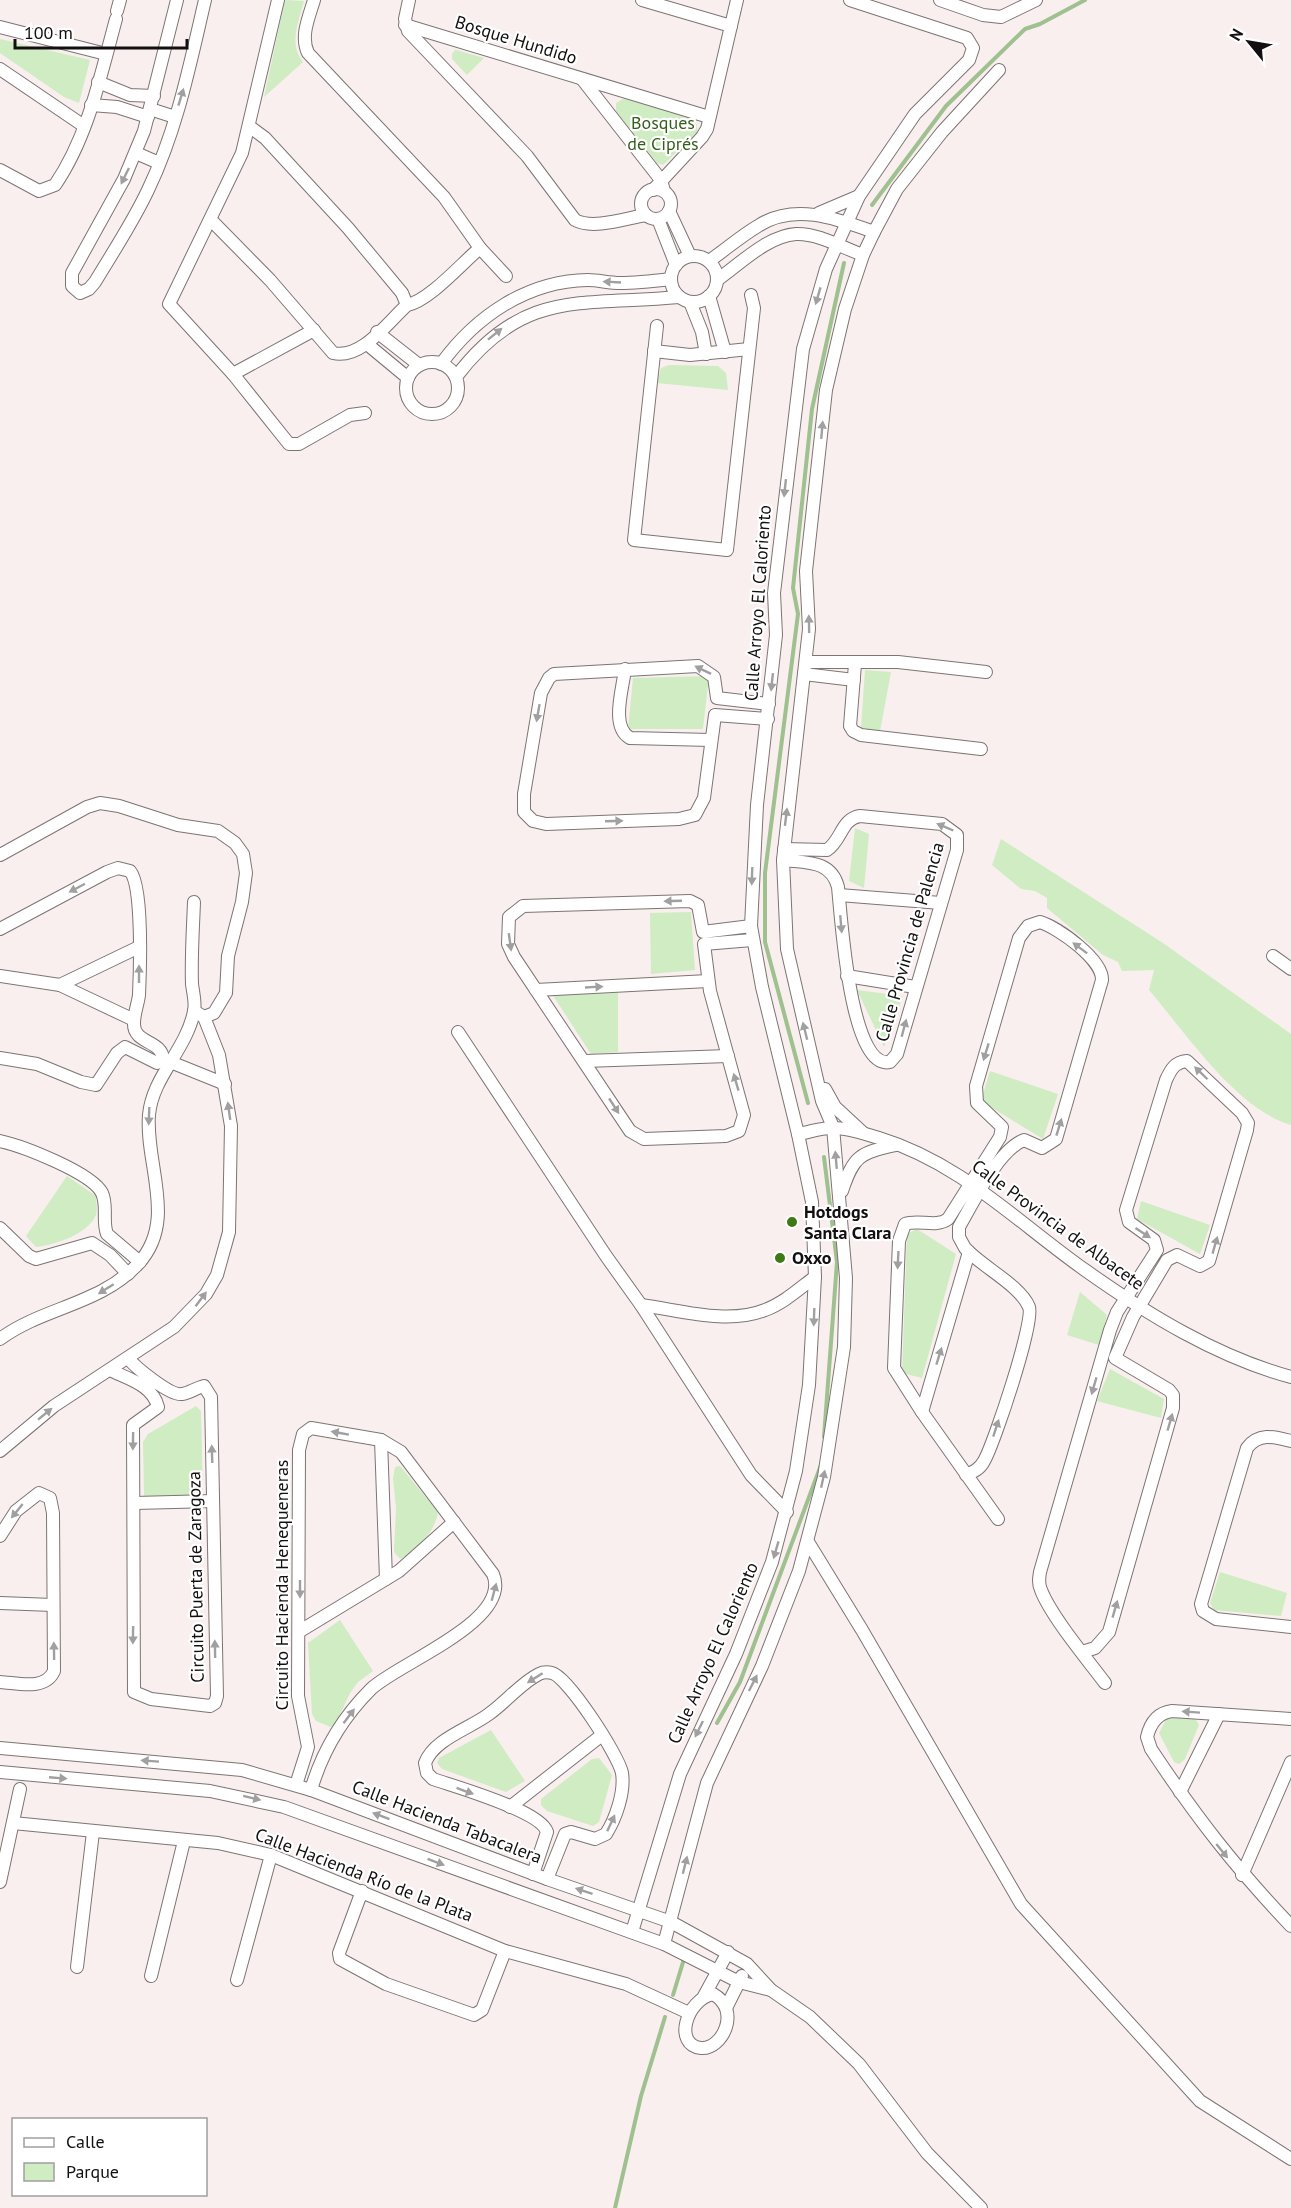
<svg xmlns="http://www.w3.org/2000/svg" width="1291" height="2208" viewBox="0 0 1291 2208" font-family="'PT Sans',sans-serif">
	<rect width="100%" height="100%" fill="#f9efef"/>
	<g fill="#cfecc2">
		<path d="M285,0L304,1C299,21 288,44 303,62L264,97Z"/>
		<path d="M0,39L90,60L79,103L64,97L0,53Z"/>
		<path d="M456,49V50L484,58L467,75L452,59V54Z"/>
		<path d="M625,98L692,118L697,125V132L663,165L657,163L616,111V103Z"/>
		<path d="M669,365L718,366L726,373L728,390L657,383L661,368Z"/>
		<path d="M865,670L891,672L880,731L861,728Z"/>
		<path d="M709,676L703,729H628L633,678Z"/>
		<path d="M855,828L869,834L864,888L849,881Z"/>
		<path d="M1001,839L1163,943L1291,1034V1125C1236,1109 1186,1033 1149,990L1154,970L1122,971L1118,962L1103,955L1047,908V898L1035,891L1021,889L992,865Z"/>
		<path d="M691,912L695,970L651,974L650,913Z"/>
		<path d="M857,990L903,996L884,1047Z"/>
		<path d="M618,993V1052L591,1054L552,994Z"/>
		<path d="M990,1071L1058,1094L1043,1139L981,1101Z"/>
		<path d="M67,1176L96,1196C96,1202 98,1209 96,1215C88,1234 55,1245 36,1247L26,1236Z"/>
		<path d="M1141,1201L1210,1225L1200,1254L1137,1219Z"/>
		<path d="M917,1229L956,1254L922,1378L902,1373L907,1234Z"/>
		<path d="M1080,1292L1107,1315L1099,1345L1067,1335Z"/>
		<path d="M1110,1369L1164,1399L1161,1418L1097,1401Z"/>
		<path d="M196,1406L201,1411L203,1496L144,1497L143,1442L148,1434Z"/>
		<path d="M400,1466L438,1512C435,1532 417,1551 400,1559L394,1552L396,1508L393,1478L395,1467Z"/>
		<path d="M1220,1572L1287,1593L1281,1616L1214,1610L1210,1603Z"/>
		<path d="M340,1620L373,1671L358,1682L350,1693L336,1723L331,1727L316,1721L312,1714L308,1643Z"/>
		<path d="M1171,1716L1195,1718L1199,1725L1185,1759L1179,1764L1174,1762L1159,1733L1167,1718Z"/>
		<path d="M491,1730L525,1781L506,1792L442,1769L437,1763L439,1758Z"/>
		<path d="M599,1758L612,1775L599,1822L593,1826L547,1811L541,1805V1799L592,1759Z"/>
	</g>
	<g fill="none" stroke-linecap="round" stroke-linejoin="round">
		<g stroke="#9fc08f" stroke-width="4">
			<path d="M872,205L946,106L1025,29L1040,24L1085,0"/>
			<path d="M808,1103L765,942V873L798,614L793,588L812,409L844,263"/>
			<path d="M824,1437L837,1262L824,1157"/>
			<path d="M717,1723L740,1682L821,1465"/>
			<path d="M673,1995L684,1959"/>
			<path d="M615,2208L641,2096L665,2017"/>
		</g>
		<g stroke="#7d7474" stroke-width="14">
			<g id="minor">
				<path d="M177,0L144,131L124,179L72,273V286L80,293L89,289L95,282C113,252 133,222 148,190C177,130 190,64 205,0"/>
				<path d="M278,0L242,153L169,304L233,374L289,444H299L350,415L365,413"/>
				<path d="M314,0C309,17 300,36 308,53L444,197L480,248L506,276"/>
				<path d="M409,0L405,19L408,31L527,156L575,220C593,230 627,218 646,215"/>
				<path d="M642,0L731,26"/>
				<path d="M940,0L983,15L1001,17L1036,0"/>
				<path d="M117,11L120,0"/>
				<path d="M405,25L709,117"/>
				<path d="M0,27L106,54"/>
				<path d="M0,69L84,126"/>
				<path d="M582,79L661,180L664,191"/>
				<path d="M98,82L130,95L154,96"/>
				<path d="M91,105L117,107L148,117"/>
				<path d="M150,109L175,117"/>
				<path d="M250,127L265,138L348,228L402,293L407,305"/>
				<path d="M136,153L159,163"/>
				<path d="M0,170L39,191L55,185C88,137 101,74 116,19"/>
				<circle cx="656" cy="204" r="15"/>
				<path d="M653,190L702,137L707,129L737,0"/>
				<path d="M669,211L690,256"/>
				<path d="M819,213L859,196"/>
				<path d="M658,219L676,265"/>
				<path d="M211,220L270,280L333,353C361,360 388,322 407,305C429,301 462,263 480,248"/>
				<circle cx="694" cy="279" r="23"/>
				<path d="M709,261C725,250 741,236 758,226C794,202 838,219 874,232"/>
				<path d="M717,280C740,264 767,236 796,234C818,233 843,248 863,255"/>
				<path d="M709,296L725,352"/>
				<path d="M690,302L702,332L706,354"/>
				<path d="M657,326L634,540L727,550L754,308L751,295"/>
				<path d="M377,332L419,365"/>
				<path d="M367,344L408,378"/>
				<path d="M654,351L690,355L749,349"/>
				<circle cx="432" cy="388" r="26"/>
				<path d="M441,364C476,316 527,281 588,280C598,280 609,283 620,283C637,283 654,281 671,279"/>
				<path d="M233,374L314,330"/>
				<path d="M456,377C523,288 582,306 679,297"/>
				<path d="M806,662H898L986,672"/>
				<path d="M855,664L850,726L853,731L861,735L981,749"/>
				<path d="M625,669C623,688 610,727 630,738L711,740"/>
				<path d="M804,674L854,680"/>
				<path d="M768,719L715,715L704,798L695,815L679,819L546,824L533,821L524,812V794L541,693L549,678L554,674L698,666L714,677L717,698L769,704"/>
				<path d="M0,855L87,807L100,803L119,806L178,825L218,831L235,843L243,854L246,873L242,902L228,956L226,993L214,1013L204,1017"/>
				<path d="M783,860C807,863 831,860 838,887C841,915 850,1071 890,1062L897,1054L957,850V835L942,824L860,816C841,819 842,840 827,850L784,849"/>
				<path d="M839,895L941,903"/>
				<path d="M751,926L703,932L698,905L690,901L523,906L509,917L508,944L514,957L630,1131L644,1139L726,1136L739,1131L744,1115L710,991L704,944L752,940"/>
				<path d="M0,929L107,872L118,868L130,871C143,886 140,972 139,995C138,1004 134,1013 134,1023C133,1044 162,1040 163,1059"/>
				<path d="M1273,956L1291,969"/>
				<path d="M0,976L60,985L134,1020"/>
				<path d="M847,976L915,987"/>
				<path d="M60,985L139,947"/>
				<path d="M536,990L708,981"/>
				<path d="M458,1032L606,1256L641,1305L751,1475L787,1512"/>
				<path d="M0,1058L37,1064L81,1082L96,1085L117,1053L125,1047L157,1063L163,1059L225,1084"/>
				<path d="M585,1061L728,1056"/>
				<path d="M825,1089L835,1107L862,1132"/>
				<path d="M798,1134C810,1132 823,1127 834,1128C849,1128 865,1134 879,1138C961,1163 1017,1222 1085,1270C1147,1314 1217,1357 1291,1377"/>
				<path d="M0,1141C23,1146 92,1173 102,1193C108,1206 102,1221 107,1234L140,1262"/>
				<path d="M842,1191C854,1155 860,1153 896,1145"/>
				<path d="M0,1228L29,1256L36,1259L92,1243L110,1255L128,1274"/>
				<path d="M641,1305C680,1310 728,1325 765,1310C784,1303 800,1288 815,1277"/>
				<path d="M0,1339C43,1307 100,1305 138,1264C178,1221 145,1165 149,1115C152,1077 187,1049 194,1011C196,1003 193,993 192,984C191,957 193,929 194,902"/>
				<path d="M110,1370C128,1379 153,1385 158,1407L133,1425L134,1692L151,1699L210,1706L215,1703L217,1696L211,1397L204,1386C196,1388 189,1393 182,1394C170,1396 135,1367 128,1358"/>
				<path d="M922,1412L969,1252"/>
				<path d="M381,1440L386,1579"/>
				<path d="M1291,1441C1275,1437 1259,1432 1247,1448L1201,1604L1203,1611L1216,1619L1291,1627"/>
				<path d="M0,1451L54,1406L174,1327L206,1294L217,1275L229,1232L231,1126L219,1055L204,1017L194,1011"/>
				<path d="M966,1475C973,1472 980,1469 984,1461C994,1444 1035,1321 1029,1307C1020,1285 982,1267 965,1248L959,1237V1227C973,1203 998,1150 1024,1140L1042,1148L1056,1139L1102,980C1103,960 1059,928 1040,922L1028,926L1019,938L976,1086L977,1103L1002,1127L1000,1137L948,1219C936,1228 919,1219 905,1224L899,1241L894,1368L922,1412L998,1519"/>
				<path d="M135,1503L213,1501"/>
				<path d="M0,1536L16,1511L39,1493L50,1498L53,1513L54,1671C45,1691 18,1683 0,1682"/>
				<path d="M808,1542L862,1630L1021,1904L1200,2101L1291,2159"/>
				<path d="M0,1603L53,1605"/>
				<path d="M300,1631L399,1571L454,1522"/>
				<path d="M1082,1652L1095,1648L1109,1632L1173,1408V1395L1169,1390L1115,1358L1133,1317L1167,1260L1177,1255L1200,1266L1209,1261L1247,1130L1248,1123L1242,1113L1187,1061C1175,1062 1171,1069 1166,1080L1126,1210L1129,1222L1154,1240L1157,1250L1117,1312L1110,1330L1040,1572C1039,1578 1038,1584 1041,1590C1051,1616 1087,1659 1105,1683"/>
				<path d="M1291,1719L1172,1711C1157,1713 1150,1724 1147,1737L1151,1749C1196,1817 1235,1867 1291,1926"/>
				<path d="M0,1748L242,1770L311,1790L547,1879L671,1922L747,1964L771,1990L810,2017L859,2064L927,2153L981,2208"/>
				<path d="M0,1772L210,1791L284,1807L664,1944L739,1982L771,1990"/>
				<path d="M296,1785L308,1747L298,1696L299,1450L303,1434L311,1428L381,1440L401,1452L493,1574C513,1621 398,1663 371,1689C343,1717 322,1752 311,1790"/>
				<path d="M1180,1792L1219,1714"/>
				<path d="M510,1807L602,1735"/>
				<path d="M13,1823L218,1843L271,1855L505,1951L626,1984L689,2013"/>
				<path d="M533,1874L547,1832C541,1811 456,1787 433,1779L427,1773L425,1763C434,1739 469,1729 489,1714C506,1702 521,1683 539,1674C543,1672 548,1672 552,1673C568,1677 619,1756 622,1773C625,1792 616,1818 606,1834L595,1839L571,1832L565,1834L547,1879"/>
				<path d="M1242,1875L1291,1762"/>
				<path d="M0,1882L20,1789"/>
				<path d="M362,1891L339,1953L340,1959L386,1984L474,2015L482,2010L505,1951"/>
				<path d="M632,1932L680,1774L736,1654L772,1562L796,1471L809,1385L815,1277L812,1202L798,1134L762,987L751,926L757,805L776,635L774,593L803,349L826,269L859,196L915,114L969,60L973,48L967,38L850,0"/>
				<path d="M664,1944L707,1783L762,1666L799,1571L824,1477L844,1347L846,1278L833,1127L822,1101L787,949L783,860L809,629L806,571L826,390L845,309L863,255L874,232L897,189L942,132L999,70"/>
				<path d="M77,1967L93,1832"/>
				<path d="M151,1976L184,1841"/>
				<path d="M237,1980L271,1855"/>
				<path d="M713,1994C742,2010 722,2050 701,2048C673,2045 686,2000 713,1994Z"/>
				<path d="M704,1996L728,1952"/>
				<path d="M727,2006L742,1976"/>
			</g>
		</g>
		<use href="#minor" stroke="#fff" stroke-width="12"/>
	</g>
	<defs><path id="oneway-solid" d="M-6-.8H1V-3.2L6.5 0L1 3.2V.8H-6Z" transform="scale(1.5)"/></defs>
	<g fill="#a19f9f">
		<use href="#oneway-solid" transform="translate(181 97) rotate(-73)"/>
		<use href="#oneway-solid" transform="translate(125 176) rotate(116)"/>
		<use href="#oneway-solid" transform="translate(612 282) rotate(-177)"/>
		<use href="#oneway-solid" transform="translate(818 296) rotate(106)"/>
		<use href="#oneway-solid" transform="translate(495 334) rotate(-39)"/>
		<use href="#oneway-solid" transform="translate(822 430) rotate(-85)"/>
		<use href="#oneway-solid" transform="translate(785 488) rotate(96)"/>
		<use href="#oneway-solid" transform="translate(809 624) rotate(-91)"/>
		<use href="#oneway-solid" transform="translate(703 670) rotate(-154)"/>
		<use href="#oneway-solid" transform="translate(772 682) rotate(96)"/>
		<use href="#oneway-solid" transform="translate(538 713) rotate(100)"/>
		<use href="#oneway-solid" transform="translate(786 817) rotate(-83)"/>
		<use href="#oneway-solid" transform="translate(614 821) rotate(-2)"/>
		<use href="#oneway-solid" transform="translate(945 827) rotate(-157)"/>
		<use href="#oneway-solid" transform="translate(752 876) rotate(92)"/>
		<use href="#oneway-solid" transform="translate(77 888) rotate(152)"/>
		<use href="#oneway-solid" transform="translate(673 901) rotate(178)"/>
		<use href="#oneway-solid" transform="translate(841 924) rotate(85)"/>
		<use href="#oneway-solid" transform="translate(510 942) rotate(82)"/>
		<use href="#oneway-solid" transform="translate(1080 948) rotate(-143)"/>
		<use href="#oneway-solid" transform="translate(139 974) rotate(-90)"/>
		<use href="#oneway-solid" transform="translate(594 987) rotate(-3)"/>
		<use href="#oneway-solid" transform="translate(904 1028) rotate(-75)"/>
		<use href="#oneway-solid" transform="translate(805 1031) rotate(-104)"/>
		<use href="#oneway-solid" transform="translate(986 1052) rotate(107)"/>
		<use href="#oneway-solid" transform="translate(1201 1073) rotate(-136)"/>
		<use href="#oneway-solid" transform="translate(736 1082) rotate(-106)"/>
		<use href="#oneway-solid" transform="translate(614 1106) rotate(57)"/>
		<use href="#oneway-solid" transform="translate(229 1111) rotate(-98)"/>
		<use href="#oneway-solid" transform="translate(149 1116) rotate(92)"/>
		<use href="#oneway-solid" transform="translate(1059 1127) rotate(-73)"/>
		<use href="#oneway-solid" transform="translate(836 1160) rotate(-95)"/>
		<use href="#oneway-solid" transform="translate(1143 1233) rotate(33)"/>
		<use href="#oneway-solid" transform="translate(1215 1245) rotate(-74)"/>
		<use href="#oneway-solid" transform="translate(898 1260) rotate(93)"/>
		<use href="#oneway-solid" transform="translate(106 1289) rotate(148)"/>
		<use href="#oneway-solid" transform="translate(201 1299) rotate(-53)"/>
		<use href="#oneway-solid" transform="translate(814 1317) rotate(92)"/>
		<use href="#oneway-solid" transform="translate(939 1356) rotate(-73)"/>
		<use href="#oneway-solid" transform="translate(1094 1386) rotate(106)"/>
		<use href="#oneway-solid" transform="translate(45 1414) rotate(-39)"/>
		<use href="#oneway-solid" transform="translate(1170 1422) rotate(-74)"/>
		<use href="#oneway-solid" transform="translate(996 1428) rotate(-72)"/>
		<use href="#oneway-solid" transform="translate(340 1433) rotate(-170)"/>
		<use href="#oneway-solid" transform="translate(133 1441) rotate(91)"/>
		<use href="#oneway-solid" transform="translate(212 1454) rotate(-92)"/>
		<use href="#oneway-solid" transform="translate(823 1479) rotate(-78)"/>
		<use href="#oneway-solid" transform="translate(17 1511) rotate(129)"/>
		<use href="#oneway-solid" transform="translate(776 1550) rotate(106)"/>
		<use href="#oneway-solid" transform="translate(300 1589) rotate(90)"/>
		<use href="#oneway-solid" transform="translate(494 1592) rotate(-75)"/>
		<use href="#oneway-solid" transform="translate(1115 1609) rotate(-74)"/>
		<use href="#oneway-solid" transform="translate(133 1635) rotate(91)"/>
		<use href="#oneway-solid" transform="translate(215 1649) rotate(-91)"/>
		<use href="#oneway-solid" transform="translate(54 1651) rotate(-91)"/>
		<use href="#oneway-solid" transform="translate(535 1678) rotate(148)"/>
		<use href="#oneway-solid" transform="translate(753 1683) rotate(-63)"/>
		<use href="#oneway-solid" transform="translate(1191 1712) rotate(-176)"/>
		<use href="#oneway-solid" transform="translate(349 1716) rotate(-53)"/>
		<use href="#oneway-solid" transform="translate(699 1729) rotate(116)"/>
		<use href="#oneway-solid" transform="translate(150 1761) rotate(-176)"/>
		<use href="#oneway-solid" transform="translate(58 1778) rotate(5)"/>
		<use href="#oneway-solid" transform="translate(465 1791) rotate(20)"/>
		<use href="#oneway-solid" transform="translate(252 1798) rotate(14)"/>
		<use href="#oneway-solid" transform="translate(381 1816) rotate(-159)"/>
		<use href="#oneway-solid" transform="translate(611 1823) rotate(-65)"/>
		<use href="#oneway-solid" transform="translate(1222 1851) rotate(51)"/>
		<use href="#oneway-solid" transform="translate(436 1862) rotate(21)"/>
		<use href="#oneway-solid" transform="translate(685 1865) rotate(-76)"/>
		<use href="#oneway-solid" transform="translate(584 1891) rotate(-162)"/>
	</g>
	<g fill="#3e7a13" stroke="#fff" stroke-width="2">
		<circle cx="792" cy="1222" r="6"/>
		<circle cx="780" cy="1258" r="6"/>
	</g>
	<g text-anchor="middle" stroke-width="4.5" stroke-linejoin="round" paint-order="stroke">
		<g font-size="18" fill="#130f10" stroke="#fff">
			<text transform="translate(516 40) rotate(17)" y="6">Bosque Hundido</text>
			<text transform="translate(758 603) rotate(-86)" y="6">Calle Arroyo El Caloriento</text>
			<text transform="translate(910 942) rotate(-74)" y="6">Calle Provincia de Palencia</text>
			<text transform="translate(1058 1225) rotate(36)" y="6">Calle Provincia de Albacete</text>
			<text transform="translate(196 1577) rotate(-91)" y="6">Circuito Puerta de Zaragoza</text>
			<text transform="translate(282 1585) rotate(-90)" y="6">Circuito Hacienda Henequeneras</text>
			<text transform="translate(713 1653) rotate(-66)" y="6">Calle Arroyo El Caloriento</text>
			<text transform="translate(447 1822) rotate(21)" y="6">Calle Hacienda Tabacalera</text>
			<text transform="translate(364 1875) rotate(21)" y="6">Calle Hacienda Río de la Plata</text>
		</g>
		<g font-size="18" fill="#345e1c" stroke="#fff">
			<text x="663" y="129">Bosques<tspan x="663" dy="21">de Ciprés</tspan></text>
		</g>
		<g font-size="18" font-weight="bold" fill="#130f10" stroke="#fff" text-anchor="start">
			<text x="804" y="1218">Hotdogs<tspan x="804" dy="21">Santa Clara</tspan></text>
			<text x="792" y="1264">Oxxo</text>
		</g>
	</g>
	<rect x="12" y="2118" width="195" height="78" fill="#ffffff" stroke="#a19f9f" stroke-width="1.5"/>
	<rect x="24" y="2138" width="30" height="9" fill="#ffffff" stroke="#a19f9f" stroke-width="1.5"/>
	<text x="66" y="2148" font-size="18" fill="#130f10">Calle</text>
	<rect x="24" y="2163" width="30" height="18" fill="#cfecc2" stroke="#a19f9f" stroke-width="1.5"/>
	<text x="66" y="2178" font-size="18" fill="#130f10">Parque</text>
	<g transform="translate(1249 42) rotate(300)" stroke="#ffffff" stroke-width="4.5" paint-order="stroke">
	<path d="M0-4.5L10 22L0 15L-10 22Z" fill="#130f10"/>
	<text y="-9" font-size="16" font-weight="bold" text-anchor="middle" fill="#130f10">N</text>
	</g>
	<path d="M15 39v9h172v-9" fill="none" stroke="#130f10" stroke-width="3"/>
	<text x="24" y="39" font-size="18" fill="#130f10" stroke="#ffffff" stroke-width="4.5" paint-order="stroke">100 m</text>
</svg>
